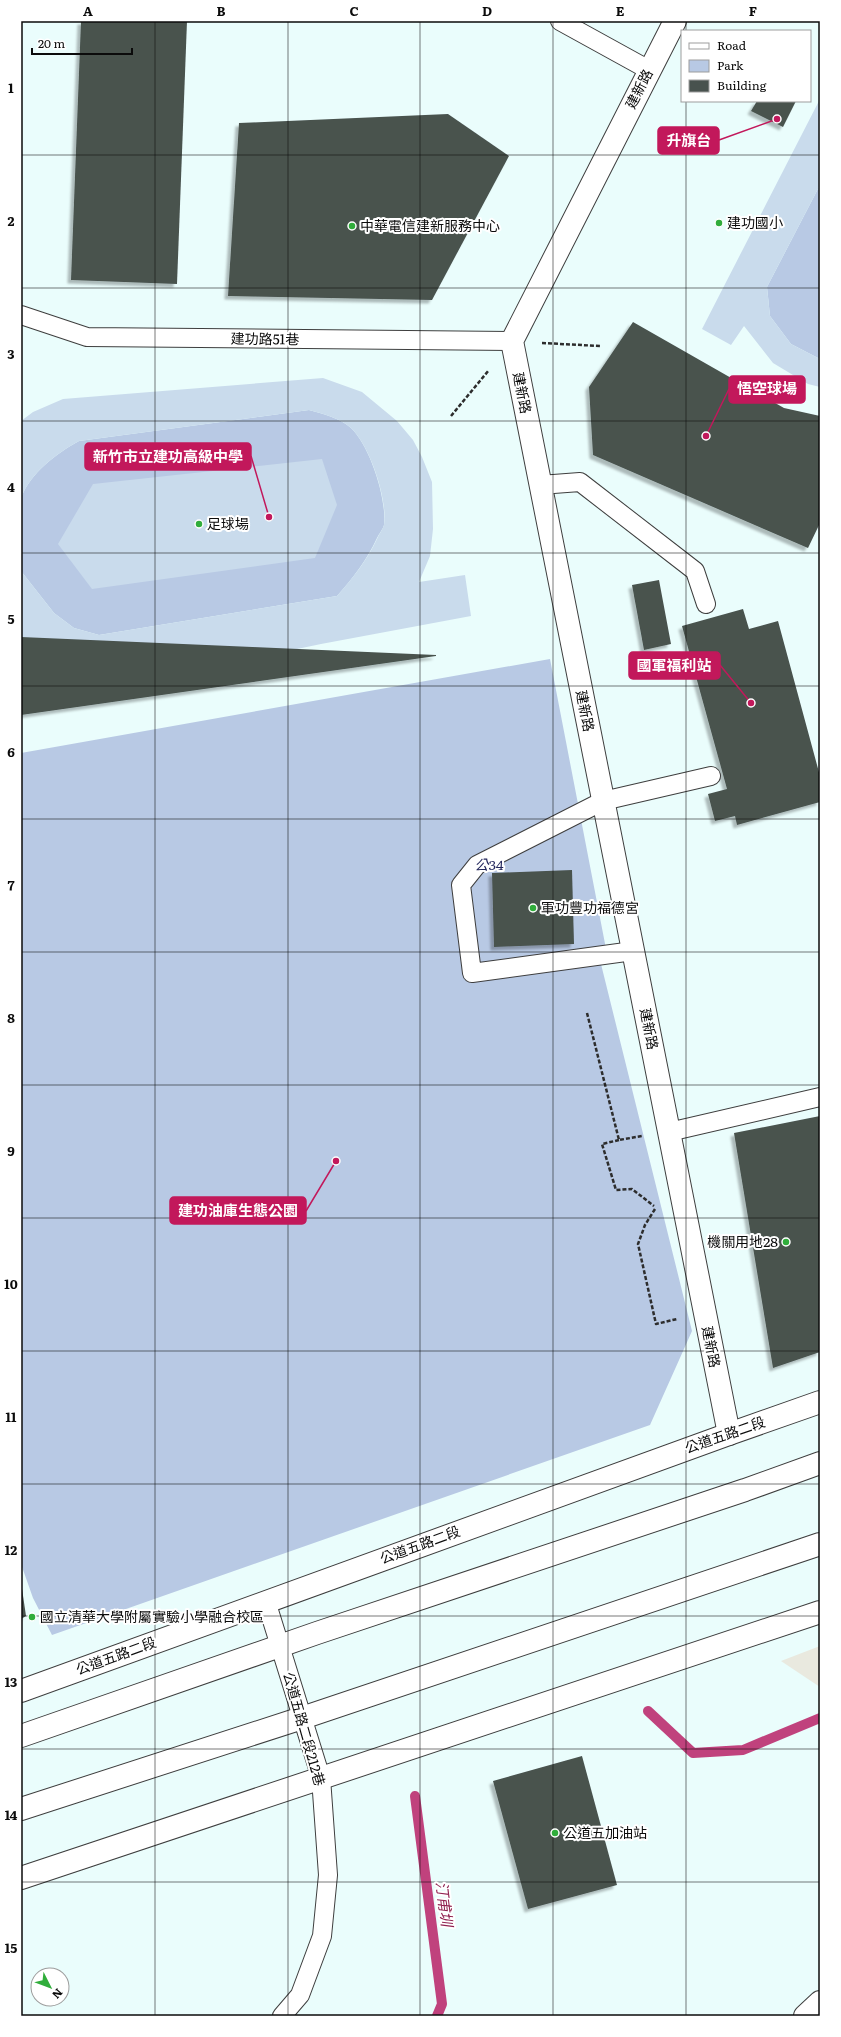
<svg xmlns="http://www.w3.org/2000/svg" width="841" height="2037" viewBox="0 0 841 2037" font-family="Literata,'Noto Sans TC',serif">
	<defs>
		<filter id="shadow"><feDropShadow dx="-3.5" dy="3.5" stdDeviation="1" flood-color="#0004"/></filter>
	</defs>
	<rect width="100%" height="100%" fill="#eafdfc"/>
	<path fill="#e9e9df" d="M820,1646V1687L781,1661Z"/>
	<g fill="#b8c9e4">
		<path d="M820,185V359L791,344L770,316L767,287Z"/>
		<path d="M309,410C323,414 340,418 351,428C370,446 387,499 384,525C383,529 379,534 377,538C367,560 353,578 337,596L99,635L74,628L54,613L21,571V498C31,472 56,454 79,441Z"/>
		<path d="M550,659L607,954L599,956L692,1331L650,1425L52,1635L33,1598L21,1564V753Z"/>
	</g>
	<g fill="#c9dbec">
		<path d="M820,99V185L767,287L770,316L791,344L820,359V387L808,384L773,363L744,326L731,345L702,329Z"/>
		<path d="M323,378L362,392L397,421L413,440L422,457L432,482L433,529L430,556L419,582L465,575L471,616L321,644L114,687L21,645V571L54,613L74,628L99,635L337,596C353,578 367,560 377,539C379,534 383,529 384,525C388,500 370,446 351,428C340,418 323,414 309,410L79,441C56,454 31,472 21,498V421L33,412L63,399Z"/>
		<path d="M322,459L337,505L315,558L92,589L58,544L93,484Z"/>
	</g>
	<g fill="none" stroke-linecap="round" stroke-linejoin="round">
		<g stroke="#c0427d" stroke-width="10">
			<path d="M648,1711L693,1753L743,1750L820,1718"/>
			<path d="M415,1796L442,2004L437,2016"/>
		</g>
	</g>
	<g fill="#48524e" filter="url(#shadow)">
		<path d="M81,21H187L177,284L71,280Z"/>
		<path d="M757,101H796L783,127L751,111Z"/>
		<path d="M448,114L509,156L432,300L228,296L239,123Z"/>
		<path d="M633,322L784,408L820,416V523L808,548L593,455L589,387Z"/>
		<path d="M659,580L671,644L644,650L632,585Z"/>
		<path d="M743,609L749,629L778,621L820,776V802L737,825L735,816L715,821L708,794L727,789L682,626Z"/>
		<path d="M21,637L436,655V656L21,715Z"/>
		<path d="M572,870L574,944L494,947L492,873Z"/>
		<path d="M820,1116V1352L773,1368L734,1133Z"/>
		<path d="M21,1582L26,1616L21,1619Z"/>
		<path d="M582,1756L617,1885L528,1909L493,1781Z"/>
	</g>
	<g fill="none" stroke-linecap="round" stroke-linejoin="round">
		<g stroke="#3e3e3e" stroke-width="20">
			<g id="service">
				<path d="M560,21L649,70"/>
				<path d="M21,315L87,337L512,341"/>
				<path d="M540,485L580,482L695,571L706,604"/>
				<path d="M633,951L472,973L461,885L477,865L603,801L711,776"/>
				<path d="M669,1132L820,1097"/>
				<path d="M266,1601L321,1778L328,1875L322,1936L300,1995L282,2016"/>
			</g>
		</g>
		<g stroke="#3e3e3e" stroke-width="24">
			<g id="minor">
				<path d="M675,21L512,341L729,1434"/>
				<path d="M805,2016L820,2002"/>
			</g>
		</g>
		<g stroke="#3e3e3e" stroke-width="24">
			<g id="tertiary">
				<path d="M21,1691L729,1434L820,1402"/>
				<path d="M21,1736L317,1633L745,1490L820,1463"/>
				<path d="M21,1809L302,1718L820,1544"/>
				<path d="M21,1878L820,1612"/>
			</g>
		</g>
		<g stroke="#2d2d2d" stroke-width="2.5" stroke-dasharray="4 2" stroke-linecap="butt">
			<path d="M542,343L600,346"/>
			<path d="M451,416L489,370"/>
			<path d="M587,1013L619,1140L642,1136"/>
			<path d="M619,1140L602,1144L616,1190L632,1189L654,1206"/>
			<path d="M655,1209L645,1225L638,1244L656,1324L677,1319"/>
		</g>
		<use href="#service" stroke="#fff" stroke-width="18"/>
		<use href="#minor" stroke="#fff" stroke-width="22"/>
		<use href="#tertiary" stroke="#fff" stroke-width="22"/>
	</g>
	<path fill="none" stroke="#0b0b0b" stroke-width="1" stroke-opacity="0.55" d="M155,21V2016M288,21V2016M420,21V2016M553,21V2016M686,21V31M686,101V2016M21,155H820M21,288H820M21,421H820M21,553H820M21,686H820M21,819H820M21,952H820M21,1085H820M21,1218H820M21,1351H820M21,1484H820M21,1616H820M21,1749H820M21,1882H820"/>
	<g fill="#30ad3b" stroke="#fff" stroke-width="1.5">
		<circle cx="719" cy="223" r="4"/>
		<circle cx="352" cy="226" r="4"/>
		<circle cx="199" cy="524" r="4"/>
		<circle cx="533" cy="908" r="4"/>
		<circle cx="786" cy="1242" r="4"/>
		<circle cx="32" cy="1617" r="4"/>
		<circle cx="555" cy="1833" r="4"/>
	</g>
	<g text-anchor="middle" stroke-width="4" stroke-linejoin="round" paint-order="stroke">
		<g font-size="14" fill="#0b0b0b" stroke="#fff">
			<text transform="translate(639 89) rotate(-63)" y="5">建新路</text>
			<text transform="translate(265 339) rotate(1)" y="5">建功路51巷</text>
			<text transform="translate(522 393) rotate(79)" y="5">建新路</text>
			<text transform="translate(585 711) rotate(79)" y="5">建新路</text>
			<text transform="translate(649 1029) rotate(79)" y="5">建新路</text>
			<text transform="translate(711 1347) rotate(79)" y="5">建新路</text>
			<text transform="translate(725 1435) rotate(-19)" y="5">公道五路二段</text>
			<text transform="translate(420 1545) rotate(-20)" y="5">公道五路二段</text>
			<text transform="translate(116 1656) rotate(-20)" y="5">公道五路二段</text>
			<text transform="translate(304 1729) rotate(74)" y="5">公道五路二段212巷</text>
		</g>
		<g font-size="14" fill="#0b0b0b" stroke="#fff" text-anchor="start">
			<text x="727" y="228">建功國小</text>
			<text x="360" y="231">中華電信建新服務中心</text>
			<text x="207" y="529">足球場</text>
			<text x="541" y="913">軍功豐功福德宮</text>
			<text x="778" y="1247" text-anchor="end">機關用地28</text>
			<text x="40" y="1622">國立清華大學附屬實驗小學融合校區</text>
			<text x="563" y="1838">公道五加油站</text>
		</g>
		<g font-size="14" font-style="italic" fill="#22265c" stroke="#fff">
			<text x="489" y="870">公34</text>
		</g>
		<g font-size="15" font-style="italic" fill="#902150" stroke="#fff">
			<text transform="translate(444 1904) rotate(83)" y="5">汀甫圳</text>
		</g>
	</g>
	<path fill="none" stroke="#c2185b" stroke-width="1.5" d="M777 119L719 140M706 436L729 389M269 517L251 456M751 703L720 665M336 1161L306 1211"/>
	<g fill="#c2185b" stroke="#fff" stroke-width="1.5">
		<circle cx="777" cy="119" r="4"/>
		<circle cx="706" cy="436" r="4"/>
		<circle cx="269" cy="517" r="4"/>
		<circle cx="751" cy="703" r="4"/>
		<circle cx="336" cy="1161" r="4"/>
	</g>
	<g fill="#c2185b" stroke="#c2185b" stroke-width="1.5">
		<rect x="658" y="127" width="61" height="27" rx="4"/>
		<rect x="729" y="376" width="76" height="27" rx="4"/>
		<rect x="85" y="443" width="166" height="27" rx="4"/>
		<rect x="629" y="652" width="91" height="27" rx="4"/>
		<rect x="170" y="1197" width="136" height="27" rx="4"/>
	</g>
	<g font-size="15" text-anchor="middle" font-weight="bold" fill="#fff">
		<text x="689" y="146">升旗台</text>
		<text x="767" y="394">悟空球場</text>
		<text x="168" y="462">新竹市立建功高級中學</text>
		<text x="674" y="671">國軍福利站</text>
		<text x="238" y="1216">建功油庫生態公園</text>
	</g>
	<rect width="841" height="2037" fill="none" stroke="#ffffff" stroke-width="44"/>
	<rect x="681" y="30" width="130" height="72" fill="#ffffff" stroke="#9d9d9d"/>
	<rect x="689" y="43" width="20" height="6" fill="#ffffff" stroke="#9d9d9d"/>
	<text x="717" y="50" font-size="12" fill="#0b0b0b">Road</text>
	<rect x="689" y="60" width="20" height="12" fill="#b8c9e4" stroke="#9d9d9d"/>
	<text x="717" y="70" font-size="12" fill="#0b0b0b">Park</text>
	<rect x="689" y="80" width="20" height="12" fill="#48524e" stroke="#9d9d9d"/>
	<text x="717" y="90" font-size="12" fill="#0b0b0b">Building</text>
	<g transform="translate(50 1987) rotate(132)"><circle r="19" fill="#ffffff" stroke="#9d9d9d"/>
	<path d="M0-3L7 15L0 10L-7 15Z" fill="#30ad3b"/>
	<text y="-6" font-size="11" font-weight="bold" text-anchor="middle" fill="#0b0b0b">N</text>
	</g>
	<path d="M32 48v6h100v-6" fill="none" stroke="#0b0b0b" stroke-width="2"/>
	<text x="38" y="48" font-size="12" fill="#0b0b0b" stroke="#ffffff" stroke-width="3" paint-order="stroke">20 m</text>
	<rect x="22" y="22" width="797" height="1993" fill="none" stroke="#0b0b0b" stroke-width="1.5"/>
	<g font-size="13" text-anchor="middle" font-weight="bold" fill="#0b0b0b">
		<text x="88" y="16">A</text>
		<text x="221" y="16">B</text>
		<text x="354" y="16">C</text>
		<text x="487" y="16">D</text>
		<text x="620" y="16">E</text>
		<text x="753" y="16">F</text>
		<text x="11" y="93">1</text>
		<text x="11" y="226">2</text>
		<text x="11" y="359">3</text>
		<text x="11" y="492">4</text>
		<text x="11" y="624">5</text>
		<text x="11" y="757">6</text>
		<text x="11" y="890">7</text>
		<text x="11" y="1023">8</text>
		<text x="11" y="1156">9</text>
		<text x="11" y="1289">10</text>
		<text x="11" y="1422">11</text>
		<text x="11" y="1555">12</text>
		<text x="11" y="1687">13</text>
		<text x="11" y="1820">14</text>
		<text x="11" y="1953">15</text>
	</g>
</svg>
